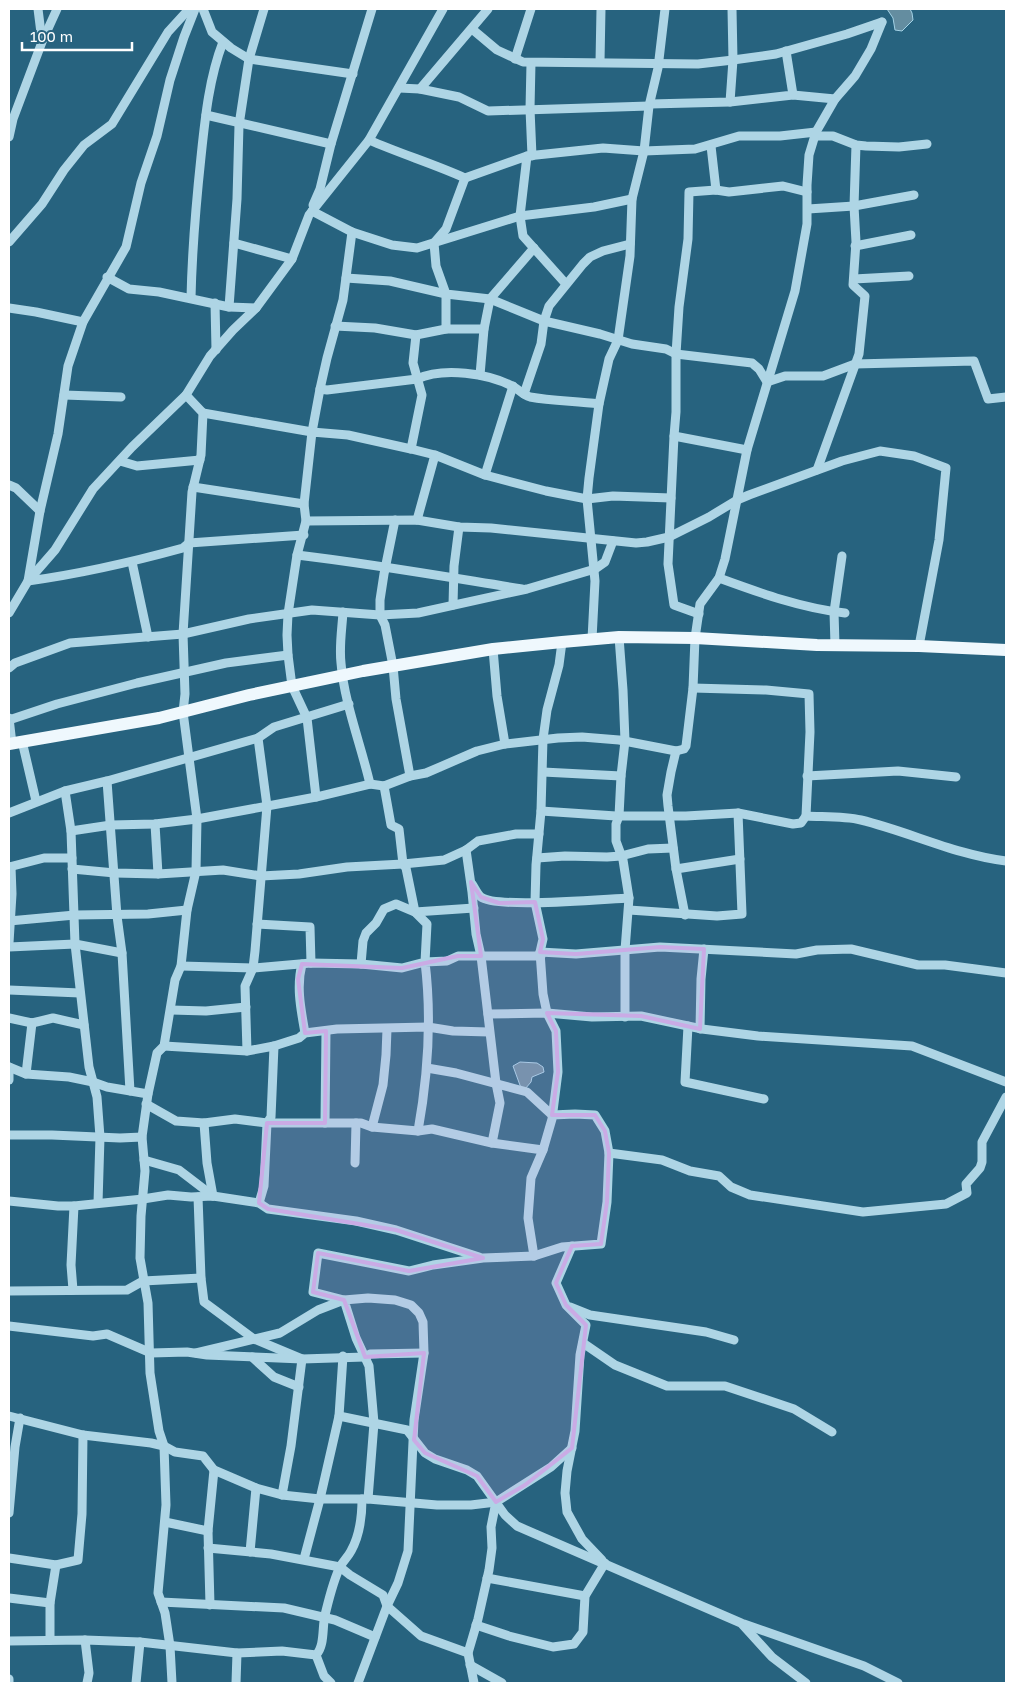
<svg xmlns="http://www.w3.org/2000/svg" width="1015" height="1692" viewBox="0 0 1015 1692" font-family="'Golos Text',sans-serif">
	<rect width="100%" height="100%" fill="#27637f"/>
	<g fill="#648da0" stroke="#a3d2e6">
		<path d="M887,9H910L912,13L913,20L902,31L895,30L893,18Z"/>
		<path d="M520,1062L537,1063L543,1067L544,1072L532,1077L531,1082L525,1089L521,1088L513,1066Z"/>
	</g>
	<g fill="none" stroke-linecap="round" stroke-linejoin="round">
		<g stroke="#aed5e5" stroke-width="9">
			<path d="M38,9L42,41"/>
			<path d="M195,9L184,37L170,80L157,136L141,183L126,247L83,322L68,366L58,434L40,511L28,581C80,574 132,562 183,548L189,543L304,535"/>
			<path d="M203,9L212,32L231,48L249,59L353,74"/>
			<path d="M472,29L497,50L523,62L698,64L733,60L776,54L847,34L882,22"/>
			<path d="M515,59L531,9"/>
			<path d="M600,62L601,9"/>
			<path d="M531,63L530,109L532,156"/>
			<path d="M399,88L420,89L459,97L488,111L649,106"/>
			<path d="M420,89L488,9"/>
			<path d="M793,95L835,99"/>
			<path d="M730,102L733,60L732,9"/>
			<path d="M650,104L730,102L793,95L786,51"/>
			<path d="M206,115L331,144"/>
			<path d="M815,136H833L856,145L866,146L899,147L927,144"/>
			<path d="M9,137L13,119L42,42L57,9"/>
			<path d="M369,140C401,154 434,164 465,178L446,229L434,243L436,266L446,294L490,299L544,321L600,334L632,344L666,349L676,354L752,363L759,369L767,382L785,376H823L855,364L974,361L988,399L1006,397"/>
			<path d="M711,146L716,190"/>
			<path d="M527,156L603,148L644,151L695,149L739,136H780L816,132"/>
			<path d="M465,178L527,156L520,216L523,236L566,284"/>
			<path d="M313,205L320,189L331,144L372,9"/>
			<path d="M808,209L854,206L914,195"/>
			<path d="M312,211L352,232L392,245L417,248L520,216L594,207L632,199"/>
			<path d="M9,242L42,204L64,170L84,145L112,124L168,32L189,9"/>
			<path d="M234,243L292,259"/>
			<path d="M855,246L911,235"/>
			<path d="M107,277L129,289L159,292L229,307L256,308"/>
			<path d="M346,278L390,281L446,294V329"/>
			<path d="M854,279L909,276"/>
			<path d="M191,298C192,251 196,204 201,157C205,119 209,78 223,42"/>
			<path d="M215,303L216,350"/>
			<path d="M229,307L237,199L239,125L249,59L264,9"/>
			<path d="M9,308L36,312L83,322"/>
			<path d="M335,326L375,328L416,335L446,329H484"/>
			<path d="M480,375L484,329L490,299L534,248"/>
			<path d="M320,389L327,358L343,300L352,232"/>
			<path d="M524,394L541,344L544,321L549,306L583,264L590,257L603,251L630,244"/>
			<path d="M64,395L121,397"/>
			<path d="M203,413L312,432L320,389L327,390L417,379C443,367 488,373 514,387C519,390 523,395 530,397C552,401 576,401 599,404"/>
			<path d="M674,436L747,450"/>
			<path d="M411,449L422,395L413,363L416,335"/>
			<path d="M120,461L137,466L200,460"/>
			<path d="M817,470L859,354L865,296L853,285L856,242L854,206L856,145"/>
			<path d="M485,475L513,386"/>
			<path d="M9,485L16,488L40,511"/>
			<path d="M193,487L304,504"/>
			<path d="M395,520L384,574L380,600V615L385,625L393,666L396,699L410,776"/>
			<path d="M417,520L435,455"/>
			<path d="M306,521L417,520L459,527L491,528L636,543L647,542L669,537L709,517L737,500L749,495L842,461L880,451L914,456L946,468L939,540L919,646"/>
			<path d="M297,555C373,564 447,577 522,589"/>
			<path d="M132,562L148,637"/>
			<path d="M719,578C760,593 801,608 845,613"/>
			<path d="M453,605L454,566L459,527"/>
			<path d="M343,612C342,629 339,646 341,663C344,702 361,745 370,784"/>
			<path d="M9,613L28,581L55,550L93,489L132,447L186,395L210,356L233,330L256,308L292,259L309,215L369,140L443,9"/>
			<path d="M699,614L674,605L668,564L674,436L676,412V354L679,307L688,239L689,192L716,190L729,192L783,186L807,192"/>
			<path d="M619,637L623,690L625,741L621,776L619,816L616,824V841L623,860L629,898L625,950V1017"/>
			<path d="M592,639L595,581L587,499L589,478L599,404L609,359L618,340L630,256L632,199L644,151L649,106L658,68L665,9"/>
			<path d="M835,645L834,612L842,556"/>
			<path d="M493,649L497,696L505,744"/>
			<path d="M9,668L15,663L70,643L183,634L249,619L312,610L380,615L418,613L527,589L595,569L605,562L613,541"/>
			<path d="M693,688L766,690L809,694L810,732L806,816"/>
			<path d="M9,718L12,744"/>
			<path d="M9,720L57,704L137,683L226,663L288,655"/>
			<path d="M22,741L36,801"/>
			<path d="M676,751L671,772L667,795L668,806L676,869L685,915"/>
			<path d="M543,772L621,776"/>
			<path d="M807,776L898,771L956,777"/>
			<path d="M107,781L117,916L122,953L130,1091"/>
			<path d="M65,791L71,831L75,944L89,1067L97,1097L100,1137L98,1203"/>
			<path d="M316,797L307,718L292,686L288,655L287,635L288,614L297,555L306,521L304,504L312,432L348,435L411,449L435,455L485,475L546,491L587,499L613,496L671,498"/>
			<path d="M541,811L616,816H686L738,813L793,824L801,823L806,816C824,817 844,816 861,820C910,832 956,855 1006,861"/>
			<path d="M9,813L65,791L107,781L258,738L274,727L349,704"/>
			<path d="M155,824L158,874"/>
			<path d="M71,831L111,825L155,824L197,819L316,797L370,784L384,786L410,776L426,773L477,751L505,744L558,738L582,737L619,740L676,751L684,749L686,746L693,688L695,638L700,604L719,578L725,559L747,450L795,291L807,224V185L809,155L816,132L835,99L855,76L871,49L882,22"/>
			<path d="M466,850L472,892L476,934L481,956L496,1083L500,1103L492,1143"/>
			<path d="M537,858L565,856L607,857L621,856L648,849L673,848"/>
			<path d="M9,867L44,858H72"/>
			<path d="M72,869L115,873L158,874L223,870L261,876L299,874L347,867L403,864L444,860L466,850L478,841L516,834H539"/>
			<path d="M676,869L740,859"/>
			<path d="M472,884C475,888 477,894 481,897C496,909 604,899 629,898"/>
			<path d="M629,910L717,916L742,914L738,813"/>
			<path d="M9,921L75,915L148,914L187,910"/>
			<path d="M257,924L310,927L311,963"/>
			<path d="M9,943L12,894L11,867"/>
			<path d="M9,947L75,944L122,953"/>
			<path d="M540,952L576,954L660,947L796,954L817,950L851,949L918,965H945L1006,973"/>
			<path d="M302,964C296,987 301,1010 305,1033"/>
			<path d="M361,964L363,941L366,933L376,923L384,909L396,904L415,912L474,908"/>
			<path d="M181,966L253,968L311,963L361,964L402,968L425,962L427,924L415,912L406,868L403,864L399,829L391,825L384,786"/>
			<path d="M9,990L80,993"/>
			<path d="M171,1010L206,1011L246,1007"/>
			<path d="M488,1014L547,1013L592,1017L641,1016L702,1029L758,1036L912,1046L1006,1082"/>
			<path d="M9,1018L32,1023L53,1018L84,1025"/>
			<path d="M688,1026L685,1082L764,1099"/>
			<path d="M700,1029L701,979L704,949"/>
			<path d="M164,1046L247,1051L274,1046L299,1038L305,1033L337,1029L428,1027L453,1031L489,1032"/>
			<path d="M247,1051L245,986L253,968L255,951L267,806L258,738"/>
			<path d="M9,1067L26,1074L69,1077L93,1082L107,1087L148,1094"/>
			<path d="M427,1068L456,1073L527,1092L552,1115L575,1114L595,1115L605,1131L609,1153L662,1160L690,1171L719,1176L731,1187L750,1195L863,1212L946,1204L967,1193L966,1184L980,1168L982,1162V1142L1006,1097"/>
			<path d="M26,1074L32,1023"/>
			<path d="M9,1080V1067"/>
			<path d="M146,1104L176,1121L204,1123L235,1119L267,1123H361L372,1127L418,1131L432,1129L492,1143L543,1150"/>
			<path d="M204,1123L207,1163L213,1196"/>
			<path d="M325,1123L326,1031"/>
			<path d="M372,1127L383,1085L386,1055L387,1029"/>
			<path d="M418,1131C428,1075 432,1019 425,962L447,961L458,956H541"/>
			<path d="M9,1135H52L120,1138L142,1137"/>
			<path d="M144,1160L179,1170L213,1196"/>
			<path d="M355,1163L356,1123"/>
			<path d="M198,1197L201,1278L204,1302L254,1339L302,1359L291,1446L282,1495"/>
			<path d="M9,1201L58,1206H74L143,1199L168,1195L191,1197L213,1196L259,1203L268,1209L356,1221L396,1230L479,1257"/>
			<path d="M259,1203L264,1186L267,1123L271,1117L274,1046"/>
			<path d="M572,1246L556,1283L566,1305L586,1325L580,1355L575,1431L567,1471L565,1493L567,1512L582,1539L602,1560"/>
			<path d="M534,1256L528,1218L531,1178L543,1150L552,1119L558,1072L556,1031L547,1013L543,994L540,952L543,939L535,902L536,865L541,811L543,739L547,710L559,665L562,642"/>
			<path d="M73,1290L71,1265L74,1206"/>
			<path d="M9,1291L127,1290L143,1281L201,1278"/>
			<path d="M570,1307L590,1315L706,1332L734,1340"/>
			<path d="M9,1326L93,1336L107,1334L151,1353L187,1352L207,1355L302,1359L365,1357L370,1354L424,1353"/>
			<path d="M583,1343L615,1365L667,1386H725L794,1409L832,1432"/>
			<path d="M196,1353L280,1333L318,1310L344,1300L313,1292L318,1253L409,1271L433,1265L483,1258L534,1256L562,1247L601,1244L607,1202L609,1153"/>
			<path d="M252,1357L274,1377L299,1387"/>
			<path d="M9,1416L83,1435L151,1443L164,1446L175,1452L203,1456L214,1470L256,1488L282,1495L320,1499H368L437,1505H471L496,1502L551,1467L572,1448"/>
			<path d="M339,1416L407,1430L425,1453L435,1459L467,1470L477,1476L505,1515L517,1526L741,1623L772,1657L806,1683"/>
			<path d="M9,1513L15,1447L20,1418"/>
			<path d="M165,1522L208,1531"/>
			<path d="M208,1548L271,1554L340,1567L350,1575L383,1595L387,1606L421,1636L468,1653L474,1683"/>
			<path d="M250,1552L256,1488"/>
			<path d="M9,1558L56,1565L78,1560L82,1514L83,1435"/>
			<path d="M304,1559L320,1499L339,1416L343,1356"/>
			<path d="M487,1578L585,1596"/>
			<path d="M9,1598L50,1603"/>
			<path d="M161,1602L284,1608L335,1620L375,1637"/>
			<path d="M210,1605L208,1531L214,1470"/>
			<path d="M744,1624L864,1666L898,1683"/>
			<path d="M476,1625L509,1636L553,1647L574,1644L583,1632L585,1596L605,1563"/>
			<path d="M50,1640V1603L56,1565"/>
			<path d="M85,1640L89,1673L87,1683"/>
			<path d="M9,1641L85,1640L140,1642L237,1653L282,1651L316,1655L324,1676L331,1683"/>
			<path d="M468,1653L478,1619L489,1570L492,1548L491,1527L496,1502"/>
			<path d="M316,1655C325,1646 322,1627 325,1615C329,1599 333,1581 340,1567C343,1561 348,1557 351,1551C360,1535 362,1518 362,1499"/>
			<path d="M470,1665L502,1683"/>
			<path d="M9,1679V1683"/>
			<path d="M136,1683L140,1642"/>
			<path d="M172,1683L170,1646L165,1613L158,1593L166,1505L164,1446L159,1431L150,1373L148,1303L140,1258L141,1216L145,1171L142,1137L148,1094L157,1053L164,1046L175,980L181,966L187,910L196,871L197,819L183,712L185,694L183,634L192,492L201,455L203,413L186,395"/>
			<path d="M236,1683L237,1653"/>
			<path d="M358,1683L387,1606L398,1583L408,1551L414,1420L424,1353L423,1322L419,1313L411,1305L395,1300L368,1298L344,1300L356,1338L369,1366L374,1423L368,1499"/>
		</g>
		<path stroke="#eff8fd" stroke-width="12" d="M9,744L159,718L249,695L363,671L493,649L562,642L619,637L695,638L817,645L919,646L1006,650"/>
	</g>
	<path fill="#caabe5" fill-opacity="0.2" stroke="#caabe5" stroke-width="4" stroke-linejoin="round" d="M471,882L481,897L499,903L535,902L543,939L540,952L576,954L660,947L704,949L700,1029L641,1016L547,1013L556,1031L558,1072L552,1115H595L605,1131L609,1153L607,1202L601,1244L572,1246L556,1283L566,1305L586,1325L572,1448L525,1485L496,1502L477,1476L425,1453L414,1440L424,1353L365,1357L344,1300L313,1292L318,1253L409,1271L483,1258L396,1230L268,1209L259,1203L267,1123H325L326,1031L305,1033L298,979L302,964L402,968L458,956H481Z"/>
	<rect width="1015" height="1692" fill="none" stroke="#ffffff" stroke-width="20"/>
	<path d="M22 42v8h110v-8" fill="none" stroke="#ffffff" stroke-width="2.5"/>
	<text x="30" y="42" font-size="15" fill="#ffffff" stroke="#27637f" stroke-width="4" paint-order="stroke">100 m</text>
</svg>
